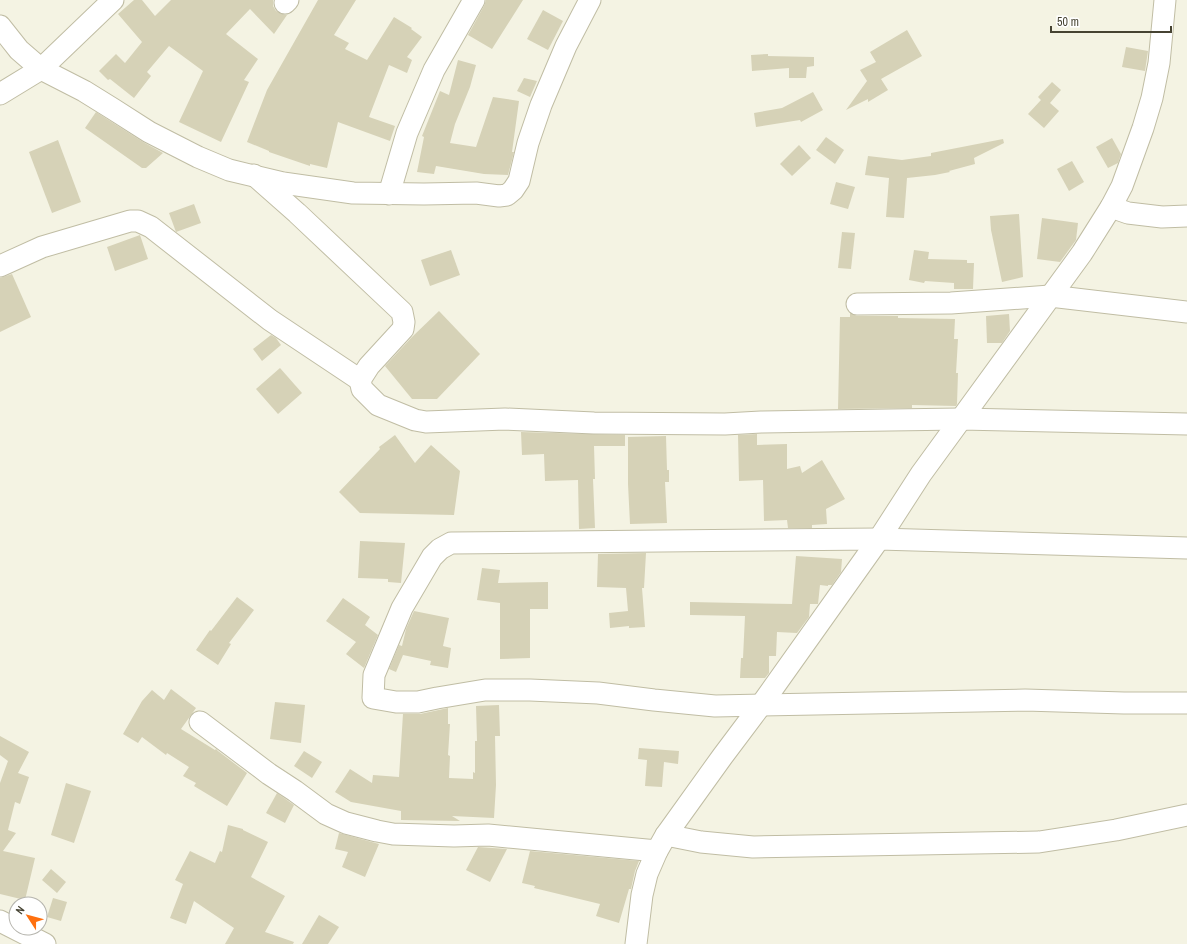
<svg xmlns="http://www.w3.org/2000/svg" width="1187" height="944" viewBox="0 0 1187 944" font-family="'Archivo Narrow',sans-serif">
	<rect width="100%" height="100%" fill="#f4f3e3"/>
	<g fill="#d6d2b7">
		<path d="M134,0H142L155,16L171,0H273V6L276,11L282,14L287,15L274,34L250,9L226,34L258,59L244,80L249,82L221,142L179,122L203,71L169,46L147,72L151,76L134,98L110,79L108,80L99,71L116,54L125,63L142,42L118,14Z"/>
		<path d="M318,0H356L334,35L349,43L345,49L367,60L394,17L412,28L411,29L422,37L407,57L412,60L407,73L389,65L369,117L395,126L390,141L338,122L327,168L310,164V166L269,152V151L247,142L267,90Z"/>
		<path d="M486,0H523L492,49L468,35L484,6Z"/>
		<path d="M543,10L563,21L548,50L527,39Z"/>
		<path d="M907,30L922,56L881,79L888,90L868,102V99L846,110L867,81L860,70L876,62L870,52Z"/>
		<path d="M1126,47L1148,51L1145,71L1122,67Z"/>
		<path d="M768,54V56L814,57V66L807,67L806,78H789V68L752,71L751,55Z"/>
		<path d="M458,60L476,65L470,87L455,124L450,143L476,147L493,97L519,101L512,152H514L508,175L484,174L436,166L434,174L417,172L424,137L422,136L440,91L449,95Z"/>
		<path d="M524,78L537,81L530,97L517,91Z"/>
		<path d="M1052,82L1061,90L1050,103L1059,111L1044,128L1028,114L1041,100L1038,97Z"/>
		<path d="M813,92L823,110L801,122L800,120L756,127L754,113L782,108Z"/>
		<path d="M96,112L143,142L163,153L146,168H142L85,128Z"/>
		<path d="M826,137L844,150L835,164L816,150Z"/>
		<path d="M1112,138L1121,154L1118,163L1108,168L1096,147Z"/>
		<path d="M1003,139L1004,143L974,158L975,164L949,171L950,172L935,175L907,178L904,218L886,217L889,178L865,175L868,156L902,160L931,156V153Z"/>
		<path d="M58,140L81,202L52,213L29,152Z"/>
		<path d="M799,145L811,158L792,176L780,164Z"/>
		<path d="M1072,161L1084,182L1069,191L1057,169Z"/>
		<path d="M836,182L855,187L848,209L830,204Z"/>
		<path d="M194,204L201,223L176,232L169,213Z"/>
		<path d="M1019,214L1023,277L1002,282L991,230L990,216Z"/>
		<path d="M1042,218L1078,223L1076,240L1060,262L1037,259Z"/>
		<path d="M842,232L855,233L851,269L838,268Z"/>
		<path d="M140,235L148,259L115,271L107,247Z"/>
		<path d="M451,250L460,275L430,286L421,260Z"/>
		<path d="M914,250L929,252L928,259L967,260V263H974L973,289H954V283L925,281L924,283L909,280Z"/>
		<path d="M12,274L31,317L0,332V278Z"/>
		<path d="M439,311L480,354L437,399H412L385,366L412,337Z"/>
		<path d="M850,313L857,316H898V318L955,319L954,339H958L956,373H958L957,404L956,406L912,405V408L838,409L840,317H850Z"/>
		<path d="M1009,314L1010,331L1002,343H987L986,316Z"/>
		<path d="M271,335L276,338L281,345L262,361L253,349Z"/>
		<path d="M280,368L302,393L278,414L256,389Z"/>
		<path d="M521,432L625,435V446H594L595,479H593L595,528L579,529L578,480L545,481L544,454L522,455Z"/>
		<path d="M757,434V445L787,444V469L800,466L802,473L822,460L845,499L826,509L827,524L812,525V528H788L787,520L764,521L763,480L739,481L738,435Z"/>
		<path d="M395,435L415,463L431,445L460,471L454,515L360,513L339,492L380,449L379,447Z"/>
		<path d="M666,436L667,470H669V482H665L667,523L630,524L628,484V437Z"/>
		<path d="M360,541L405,543L401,583L388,582V579L358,578Z"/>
		<path d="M646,553L644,588H642L645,627L629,628V626L610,628L609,613L628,611L626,588L597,587L598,554Z"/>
		<path d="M796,556L842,559L841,572L832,585H828V586L820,585L818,604H810L809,617L797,633L777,632L776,656H769V673L765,678H740L741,658H743L745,616L690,615V602L792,604Z"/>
		<path d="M482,568L500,570L498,583L548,582V609H530V658L500,659V603L477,600Z"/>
		<path d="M237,597L254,610L229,643L231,644L218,665L196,650L210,630L211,631Z"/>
		<path d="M343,598L370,617L365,625L378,635L364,668L346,654L356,642L326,621Z"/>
		<path d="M414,611L449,618L443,646L451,648L448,668L430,665L431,661L403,655L396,672L389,669L399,645L402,646L406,629Z"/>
		<path d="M171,689L196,708L181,729L215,750L216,749L218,751L247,773L227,806L194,786L196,783L183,776L189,767L167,753L166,755L142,737L138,743L123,734L142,701L152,690L164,700Z"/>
		<path d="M275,702L305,705L301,743L270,739Z"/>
		<path d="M499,705L500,736H495L496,785L494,818L452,816L460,821L401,820V811L351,802L335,792L350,769L372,783L373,775L399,777L403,714H420L448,708V724H450L448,755L450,756L449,778L473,779V772L475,773V741H477L476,706Z"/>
		<path d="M0,736L29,752L18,773L29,777L20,804L15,802L8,830L16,833L3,851L35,858L25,900L0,894V783L8,761L0,755Z"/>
		<path d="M639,748L679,751L678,764L664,762L662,787L645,786L647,760L638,759Z"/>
		<path d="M304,751L322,762L312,778L294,766Z"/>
		<path d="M66,783L91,791L74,843L51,835Z"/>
		<path d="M277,793L294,805L285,823L266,813Z"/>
		<path d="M228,825L243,829V830L268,842L251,877L285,896L265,932L294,942L293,944H225L234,928L194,901L186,924L170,918L183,884L175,880L190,851L215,863L220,851L222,852Z"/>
		<path d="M339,833L379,844L365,877L342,867L348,852L335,849Z"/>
		<path d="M478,847L507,849L490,882L466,870Z"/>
		<path d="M530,851L639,861L635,871L631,889H629L619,923L596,916L600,904L534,888L535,886L522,883Z"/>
		<path d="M51,869L66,882L57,893L42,880Z"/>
		<path d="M53,898L67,902L61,921L47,917Z"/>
		<path d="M319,915L339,927L328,944H302Z"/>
	</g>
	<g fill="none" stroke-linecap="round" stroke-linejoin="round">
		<g stroke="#c0bda4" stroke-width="23">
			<g id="minor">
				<path d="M285,3L288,0"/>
				<path d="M0,26L19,50L41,69L84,91L113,109L149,132L198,157L229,170L283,183L353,193L424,194L476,193L499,196L507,195L513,190L519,181L528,143L541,105L566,46L590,0"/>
				<path d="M0,94L41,69L113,0"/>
				<path d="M254,175L297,213L402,312L404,322L403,329L369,366L360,380L362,389L378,405L415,420L426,422L505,419L594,423L725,424L761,422L890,420L961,419L1187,424"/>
				<path d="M389,194L407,133L434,70L474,0"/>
				<path d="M1111,207L1128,213L1162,217L1187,216"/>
				<path d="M0,266L42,247L130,221H138L151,227L270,320L360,380"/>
				<path d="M857,304L951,303L1050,296L1187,312"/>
				<path d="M1187,548L879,539L451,543L440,549L432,557L402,608L374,675L373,698L396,702H418L437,698L485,690H530L598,693L654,700L715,706L1025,700L1124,703H1187"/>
				<path d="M200,722L269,774L295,791L326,814L346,823L377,831L393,834L454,836L488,835L657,851"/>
				<path d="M666,835L701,842L753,847L1039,842L1116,830L1187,815"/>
				<path d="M0,921L45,944"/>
				<path d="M636,944L642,895L647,874L657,851L666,835L722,757L761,705L879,539L921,474L1082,253L1111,207L1122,186L1143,128L1152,98L1159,63L1165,0"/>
			</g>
		</g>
		<use href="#minor" stroke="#fff" stroke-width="21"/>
	</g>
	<g transform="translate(28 916) rotate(306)"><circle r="19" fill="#ffffff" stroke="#b5b4ad"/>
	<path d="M0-3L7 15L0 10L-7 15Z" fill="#ff700e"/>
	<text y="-6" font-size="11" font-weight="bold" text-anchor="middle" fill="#464332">N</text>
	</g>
	<path d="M1051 26v6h120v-6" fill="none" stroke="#464332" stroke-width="2"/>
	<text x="1057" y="26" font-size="12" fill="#464332" stroke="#ffffff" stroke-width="3" paint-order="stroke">50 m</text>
</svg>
